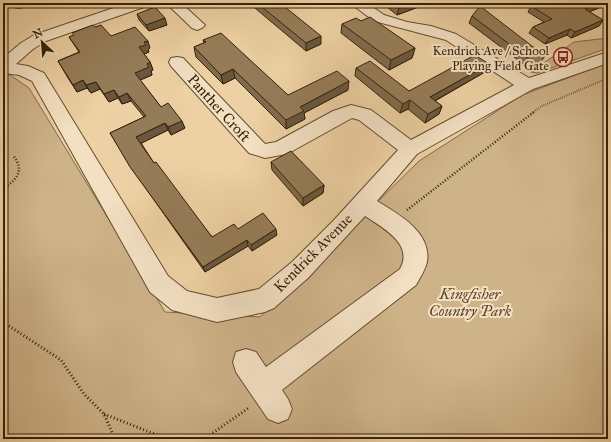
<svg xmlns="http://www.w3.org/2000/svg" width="611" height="442" viewBox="0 0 611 442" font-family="'IM FELL Great Primer',serif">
	<rect width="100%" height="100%" fill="#edd0a3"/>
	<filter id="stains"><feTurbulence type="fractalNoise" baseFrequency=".005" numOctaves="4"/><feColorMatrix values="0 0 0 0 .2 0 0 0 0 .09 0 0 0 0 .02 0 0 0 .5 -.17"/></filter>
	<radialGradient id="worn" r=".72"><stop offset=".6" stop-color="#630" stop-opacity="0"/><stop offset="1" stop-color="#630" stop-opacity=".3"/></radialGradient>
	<g fill="#ceb288" stroke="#826a48">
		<path d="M608,38V48L537,73L531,72L574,42Z"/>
		<path d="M608,63V439H3V75H10L29,88L165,312L260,317L419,161L522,95Z"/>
	</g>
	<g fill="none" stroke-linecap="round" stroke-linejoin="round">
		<g stroke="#634d2e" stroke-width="2">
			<g id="minor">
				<path d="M10,3H24L25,4L23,7C17,9 13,8 10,3Z"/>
				<path d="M128,3H149L147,6L46,41L33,49L16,64L28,66L44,73L168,276L187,291L217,298L259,289L292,262L334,220L398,150L359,120L352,118L287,154L265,158L249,153L171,66L169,62L171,58L177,57L183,58L265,144L276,142L333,111L351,105L371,110L411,140L514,85L446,40L374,21L350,3H367L384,15L407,22L431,26L456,34L529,78L608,52V63L533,89L417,154L377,201C398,214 432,232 427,262C425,270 420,278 416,285L282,390L288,399L292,409L288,419L278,423L268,419L236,372L233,362L236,352L246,349L256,352L266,367L400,269C414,244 383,228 365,216L308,278L274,308L265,312L217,322L172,310L150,292L32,81L19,75L3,73V58L21,43L34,35Z"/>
				<path d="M166,3H181L205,25L202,28L197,30L192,28Z"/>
			</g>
		</g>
		<path stroke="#352107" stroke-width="2" stroke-dasharray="0.5 1.5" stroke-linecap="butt" d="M532,113L542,106L608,78"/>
		<g stroke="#352107" stroke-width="2.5" stroke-dasharray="1 2" stroke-linecap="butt">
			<path d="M3,189C17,179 25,171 13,155"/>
			<path d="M407,210L534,112"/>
		</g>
		<g stroke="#352107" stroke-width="3" stroke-dasharray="1 2.5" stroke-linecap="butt">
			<path d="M3,322L61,360L84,394L104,414L115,439"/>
			<path d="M104,414L167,439"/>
			<path d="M204,439L250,407"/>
		</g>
		<use href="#minor" fill="#f3e0c3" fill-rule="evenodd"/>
	</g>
	<g fill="#806b4c" stroke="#352107">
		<path d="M249,3H280L321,44L306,51Z"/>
		<path d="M382,3H429L397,15Z"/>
		<path d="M608,3V4L589,12L603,20L599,26L571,38L567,35L545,44L529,33L533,27L544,22L528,12L531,6Z"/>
		<path d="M137,14L167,25L149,31L139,20Z"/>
		<path d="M472,16L541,62L534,72L469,23Z"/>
		<path d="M361,21L415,48L412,58L389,70L341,33L342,24Z"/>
		<path d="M95,27L111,36L150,48L148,50L149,52L144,54L150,62L153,70L151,71L152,75L140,80L161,107L185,128L171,135L168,130L141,143L154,163L212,237L238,229L277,235L252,251L248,246L205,272L135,173L110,133L144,117L131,101L122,104L118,98L109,102L100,89L91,93L87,88L77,92L68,78L58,61L79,52L69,37Z"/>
		<path d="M203,40L288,95L348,90L304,113L305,119L286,129L235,78L223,84L196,57L194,47L204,43Z"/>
		<path d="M489,64L485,72L435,101L442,106L439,114L425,123L408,109L400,113L355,76L356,68L409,91Z"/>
		<path d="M271,162L324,185L323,193L303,206L272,170Z"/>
	</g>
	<g fill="#68573e" stroke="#352107">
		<path d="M413,3H429L397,15L399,8Z"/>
		<path d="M600,3H608V4L581,15L585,9Z"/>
		<path d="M165,18L167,25L149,31L146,25Z"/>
		<path d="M603,20L599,26L571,38L575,32Z"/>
		<path d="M570,29L567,35L545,44L549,38Z"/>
		<path d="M321,36V44L306,51V43Z"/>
		<path d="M148,41L150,48L148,50L149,52L142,55L139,47L144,42Z"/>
		<path d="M415,48L412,58L389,70L391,60Z"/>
		<path d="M150,62L153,70L151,71L152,75L138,81L135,73L147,64Z"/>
		<path d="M489,64L485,72L427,105L430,97Z"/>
		<path d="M233,69L235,78L223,84L221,75Z"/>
		<path d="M83,80L87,88L77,92L73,85Z"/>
		<path d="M349,81L348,90L304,113L305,119L286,129V120L300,107Z"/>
		<path d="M96,82L100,89L91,93L86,85Z"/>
		<path d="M114,90L118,98L109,102L104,94Z"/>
		<path d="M127,93L131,101L122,104L119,97Z"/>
		<path d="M410,100L408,109L400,113L403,104Z"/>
		<path d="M442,106L439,114L425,123L428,114Z"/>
		<path d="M182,121L185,128L171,135L168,127Z"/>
		<path d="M165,123L168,130L140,144L136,137Z"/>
		<path d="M324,185L323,193L303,206V198Z"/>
		<path d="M276,229L277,235L252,251L251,245Z"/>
		<path d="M247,240L248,246L205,272L203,267Z"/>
	</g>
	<g fill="#957c58" stroke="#352107">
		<path d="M257,3H280L321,36L306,43Z"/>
		<path d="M391,3H413L399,8Z"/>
		<path d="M538,3H600L585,9L603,20L575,32L570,29L549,38L533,27L552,19L531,6Z"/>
		<path d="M480,6L545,56L538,66L472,16Z"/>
		<path d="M155,7L165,18L146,25L137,14Z"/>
		<path d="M370,17L415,48L391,60L342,24L356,18L361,21Z"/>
		<path d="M93,25L95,27L101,25L111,36L135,27L148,41L144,42L146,45L139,47L150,62L147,64L149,67L135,73L161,107L168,103L182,121L168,127L165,123L136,137L154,163L156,162L212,237L234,224L238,229L263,213L276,229L251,245L247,240L203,267L130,167L110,133L146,116L127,93L119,97L114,90L104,94L96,82L86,85L83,80L73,85L58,61L80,52L69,37L74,35L72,33Z"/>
		<path d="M221,33L288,95L337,71L349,81L300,107L304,111L286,120L233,69L221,75L194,47L206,42L203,40Z"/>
		<path d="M475,55L489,64L430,97L442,106L428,114L410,100L403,104L356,68L370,61L409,91Z"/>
		<path d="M291,151L324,185L303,198L271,162Z"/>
	</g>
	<defs>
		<g id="bus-ring" transform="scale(1)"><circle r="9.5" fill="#f3e0c3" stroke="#8f2418" stroke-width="1.5"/><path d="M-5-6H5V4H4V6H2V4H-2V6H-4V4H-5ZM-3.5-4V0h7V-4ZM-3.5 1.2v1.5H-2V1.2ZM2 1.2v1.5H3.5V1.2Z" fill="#8f2418"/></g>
	</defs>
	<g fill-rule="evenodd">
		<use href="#bus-ring" x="563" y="57"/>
	</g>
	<g text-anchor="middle" stroke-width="4" stroke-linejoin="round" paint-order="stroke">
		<g font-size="13" fill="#352107" stroke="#f3e0c3" text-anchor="end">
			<text x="549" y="55">Kendrick Ave / School<tspan x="549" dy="15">Playing Field Gate</tspan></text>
		</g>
		<g font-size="15" fill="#352107" stroke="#f3e0c3">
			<text transform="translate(219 108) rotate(48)" y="5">Panther Croft</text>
			<text transform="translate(313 253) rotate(-45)" y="5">Kendrick Avenue</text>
		</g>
		<g font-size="15" font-style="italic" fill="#5b4527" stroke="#f3e0c3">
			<text x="470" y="299">Kingfisher<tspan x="470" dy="17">Country Park</tspan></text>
		</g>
	</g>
	<rect width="611" height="442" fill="none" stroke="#edd0a3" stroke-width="16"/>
	<rect x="4" y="4" width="603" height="434" fill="none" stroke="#352107" stroke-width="2"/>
	<rect x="8" y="8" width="595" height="426" fill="none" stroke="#352107"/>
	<g transform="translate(42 42) rotate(334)" stroke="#f3e0c3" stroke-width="3" paint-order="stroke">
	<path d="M0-3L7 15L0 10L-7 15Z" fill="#352107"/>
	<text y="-6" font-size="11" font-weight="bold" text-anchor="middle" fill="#352107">N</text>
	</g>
	<rect width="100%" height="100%" filter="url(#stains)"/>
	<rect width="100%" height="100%" fill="url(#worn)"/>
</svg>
